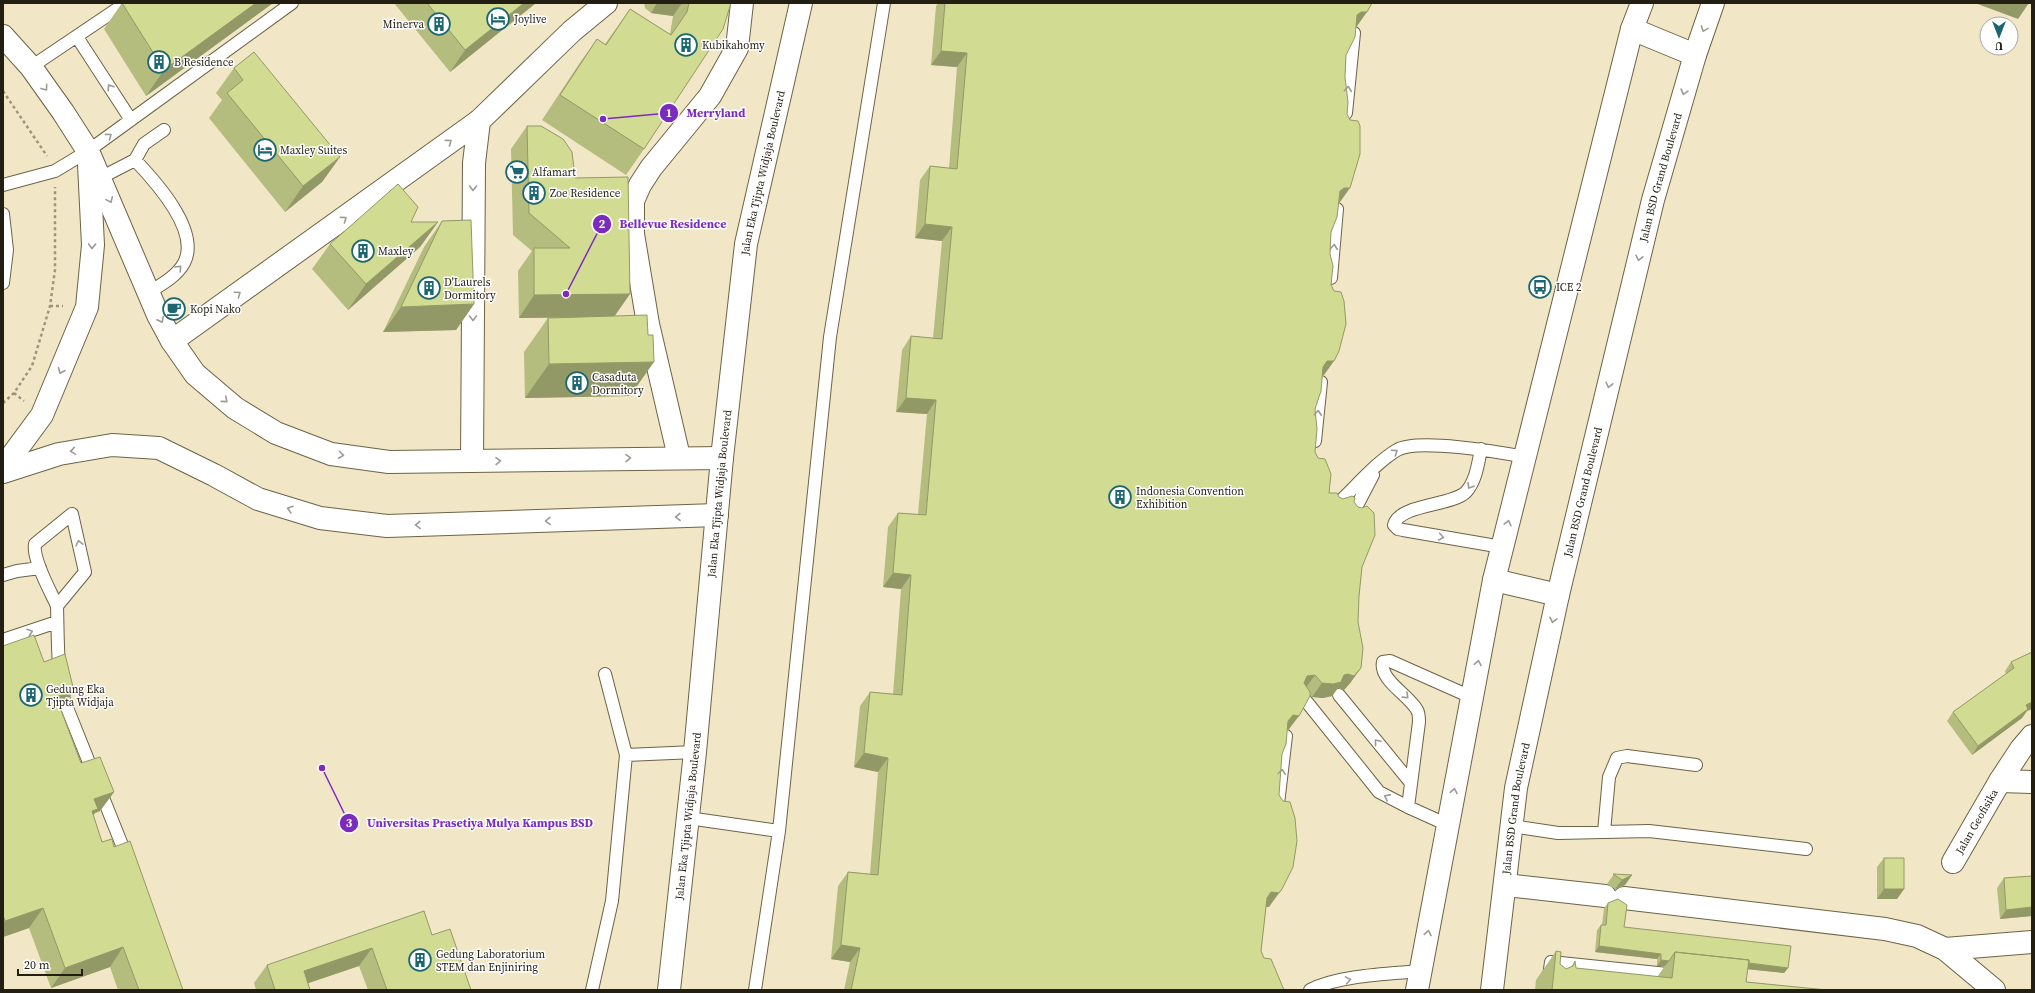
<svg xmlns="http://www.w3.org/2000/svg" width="2035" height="993" viewBox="0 0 2035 993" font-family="'Source Serif 4',serif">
	<rect width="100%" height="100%" fill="#f1e7c7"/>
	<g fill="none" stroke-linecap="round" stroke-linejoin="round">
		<g stroke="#6c6346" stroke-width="14">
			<path id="service" d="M77,37l54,83
				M31,67l95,-64
				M1346,113l8,-80
				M135,160l9,-16 20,-14
				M100,178l35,-18c20,21 66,71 49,103 -7,13 -23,22 -35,29
				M3,185l52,-14 33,-20 204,-148
				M3,214l4,36 -4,33
				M1331,278l6,-69
				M1315,441l6,-59
				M1481,449c-3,15 -5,32 -15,43 -14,14 -67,12 -72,33l4,4 5,1 99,17
				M1335,506c19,-17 40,-43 62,-56 20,-12 102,2 128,7
				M1352,515l21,-40
				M3,575l14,-4 23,-3
				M57,606c-6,-14 -25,-47 -22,-62l37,-30 13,58 -28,34c1,32 0,63 7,94l64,160
				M3,640l54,-18
				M605,674l21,81
				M1339,695l72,88
				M1302,696l77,96 29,15 40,18
				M1278,804l8,-68
				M1408,807l11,-85c0,-4 0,-9 -2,-12 -8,-15 -38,-30 -34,-48l7,-1 81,36
				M688,818l91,13
				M1512,826l46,7 91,-2 157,18
				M1604,832l5,-55 8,-19 10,-2 69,9
				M592,990l20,-89 14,-146 69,-3
				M755,990l24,-159 51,-494 54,-334
				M1310,990c29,-15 79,-16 111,-19
				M1547,990l4,-28 126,13"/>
		</g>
		<g stroke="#6c6346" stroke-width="24">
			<g id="minor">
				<path d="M3,36l28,31 32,45 25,39 70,164 14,26 23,33 40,34 41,25 55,21 58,8 333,-4"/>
				<path d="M172,341l307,-220 93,-90 34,-28"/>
				<path d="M679,457l-31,-133 -15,-90v-33l7,-16 11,-17 59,-72 27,-48 5,-45"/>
				<path d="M472,461l2,-298 5,-42"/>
				<path d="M3,468l39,-53 45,-108 6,-62 -4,-80"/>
				<path d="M3,472l56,-18 53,-9 47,3 55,27 44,24 62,19 67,8 330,-11"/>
				<path d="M2032,736l-11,13 -21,32 32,1"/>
				<path id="s1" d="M1953,862l47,-81"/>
				<path d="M1506,885l99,11"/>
				<path d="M1624,898l261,31 32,7 28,13 49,41"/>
				<path d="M1945,949l87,-7"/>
			</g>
		</g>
		<g stroke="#6c6346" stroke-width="24">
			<g id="tertiary">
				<path id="s2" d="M669,990l26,-238 27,-294 24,-214 55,-241"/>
			</g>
		</g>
		<g stroke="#6c6346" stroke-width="24">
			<g id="secondary">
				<path d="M1632,29l63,26"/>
				<path d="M1494,580l64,15"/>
				<path d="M1417,990l77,-410 138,-551 10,-26"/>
				<path id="s3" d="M1492,990l24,-202 42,-193 95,-395 42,-145 18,-52"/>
			</g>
		</g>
		<path stroke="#9c947d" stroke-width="2.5" stroke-dasharray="3 3" stroke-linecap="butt" d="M3,91l44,65
			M50,306h13
			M14,393l10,8
			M3,403l11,-10 18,-27 18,-60 5,-36v-83"/>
		<use href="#service" stroke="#fff" stroke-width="12"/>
		<use href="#minor" stroke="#fff" stroke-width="22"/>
		<use href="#tertiary" stroke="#fff" stroke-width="22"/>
		<use href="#secondary" stroke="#fff" stroke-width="22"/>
	</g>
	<path fill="#b4bc7e" d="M122,3h151l-127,93 -42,-67z
		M394,3h142l-86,69z
		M644,3h87l-87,146 -18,26 -84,-55 37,-56 18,-25 8,5 25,-35 40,25 3,-18 -22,-3 -6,-5z
		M938,3h434l-15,23h-1l-10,29 -1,22 -5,125h-1l-8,30 -7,143h-1l-8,34v43l14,41 10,4 4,2 11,3 8,65 -3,29 -8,86 -7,8 -6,-2 -6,8 -9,2 -11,-1 -2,-3 -21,35h-2l-5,25 -13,153h-3l-5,44 3,7 20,32h-440l6,-28 -19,-3 7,-73 10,-14 22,2 8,-102 -24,-5 6,-61 10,-14 23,2 8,-105 -18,-2 5,-60 10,-14 20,1 9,-100 -31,-2 6,-62 9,-14 22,2 9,-97 -27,-3 5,-58 10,-14 19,2 8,-101 -26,-2 5,-59z
		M234,68l106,89 -18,25 -37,30 -76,-94 13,-18 -6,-7z
		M527,126l48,52 39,138 16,80 -105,2 -1,-46 24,-34 20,-1 -49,1 -1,-47 14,-20 -19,-16 -2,-86z
		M442,221l32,83 -18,26 -73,2 41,-85z
		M411,222h27l-18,25 -72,63 -36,-41 18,-25z
		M3,646l58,63 20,54 33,29 -14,19 -5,2 -2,3 9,26 12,5 69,143h-65l-8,-23 -59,21 -22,-60 -26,9z
		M2032,652v57l-5,2 -5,7 -50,37 -25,-34 6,-9 53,-38 -1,-3 6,-9z
		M1884,858l20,31 -7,10h-20v-32z
		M1614,874l18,1 -7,10 -10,4 -8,-5z
		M2032,876v40l-32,3 -3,-31 7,-10z
		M1608,903l16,24 164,41 -4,5 -36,-4 -2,13 81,8h-292l1,-10 20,-29 4,13 6,5 5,-2 4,-6 1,7 81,9 8,-11h-8v-7l-62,-7 2,-22 4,-5h1l2,-17z
		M432,935l39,55h-103l-9,-24 -51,17 2,7h-54l-2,-7 13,-18z"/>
	<path fill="#929966" d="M256,3h17l-127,93 18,-26z
		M524,3h12l-86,69 15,-22z
		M657,3h25l-9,13 -22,-3z
		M1975,3h54l-11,16z
		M1361,12h6l-10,14h-6l6,-11z
		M941,51l26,2 -10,14 -26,-2z
		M340,157l-18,25 -37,30 18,-26z
		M1344,188h6l-10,14h-6l6,-11z
		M438,222l-18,25 -72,63 18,-26z
		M925,224l27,3 -10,14 -27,-3z
		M630,294l-16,23 -95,1 15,-23z
		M474,304l-18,26 -73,2 18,-25z
		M1327,361h7l-10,14h-6z
		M654,362l-24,34 -105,2 24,-34z
		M906,398l30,2 -9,14 -31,-2z
		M893,573l18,2 -10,14 -18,-2z
		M1361,668l-10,14 -7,8 -6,-2 -6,8 -9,2 -11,-1 10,-14 22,-8z
		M1315,675l-10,14 -8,1 10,-14z
		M74,691l-14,19 -4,-13z
		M2032,702v7l-5,2 -5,7 -50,37 6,-9 48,-41z
		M1293,715l6,1 -10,13h-6z
		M864,753l24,5 -10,14 -24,-5z
		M114,792l-14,19 -5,2 -11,16 10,-30z
		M1632,875l-7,10 -10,4 7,-9z
		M1282,889l-13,18 -7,-1 9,-14z
		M1884,889h20l-7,10h-20z
		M2032,907v9l-32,3 6,-9z
		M43,908l-14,20 -26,9v-13l2,-3z
		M841,945l19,3 -10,14 -19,-3z
		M1599,946l62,8 -4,5 -62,-7z
		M123,947l-13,20 -59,21 14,-20z
		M372,948l-13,18 -68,23 13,-18z
		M1661,960l8,1 -4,5h-8z
		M1735,962l53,6 -4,5 -49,-5z"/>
	<path fill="#d1db92" stroke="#929966" d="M122,3h134l-92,67z
		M427,3h97l-59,47z
		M689,3h42l-8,26 -79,120 -84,-54 37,-56 9,6 24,-36 41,26 16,-23z
		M945,3h427l-5,9h-6l-4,3 -2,22 -9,18 -1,22 3,25 -1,12 3,6 8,1 2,5v28l-10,34h-6l-4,3 -3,26 -6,15 -1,22 3,12 -2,19 3,6 7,1 3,9 2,23 -7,27 -5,10h-7l-4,6 -2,24 -6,18 2,20 -2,23 3,6 7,1 6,15 -2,19h8l2,4 4,2 9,-3 3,2 -1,4 4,5 4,1 5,-2 7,7 1,22 -13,32 -3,29 -1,26 5,26 -2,20 -7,8 -6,-2 -4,1 -3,7 -8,2 -11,-1 -7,-8 -8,1 -3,7 6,9v4l-11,20 -6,-1 -5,6 -2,23 -4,10 -3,41 4,6 7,1 5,16 2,23 -4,26 -11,22 -3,4 -8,-1 -4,6 -6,53 3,7 7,1 13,31h-433l9,-42 -19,-3 7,-73 30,3 10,-117 -24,-5 6,-61 32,3 9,-120 -18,-2 5,-60 28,2 10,-115 -30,-2 5,-62 31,3 10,-112 -27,-3 5,-58 27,3 10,-116 -26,-2z
		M254,52l86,105 -37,29 -76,-93 16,-13 -9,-12z
		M527,126h14l22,13 9,13 3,26 53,-1 2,117 -96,1v-47h36l-41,-35z
		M398,184l20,23 -7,15h27l-72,62 -36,-40z
		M471,220l3,84 -73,3 41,-86z
		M647,315l1,20h5l1,27 -105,2 -1,-46z
		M34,635l10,27 21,-8 9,37 -18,6 25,66 19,-6 14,35 -20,7 4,10 -6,2 10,31 10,-3 2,8 16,-6 53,149h-44l-16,-43 -58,21 -22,-60 -38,13 -2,-6v-269z
		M2032,652v50l-6,3 2,4 -50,37 -25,-34 61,-44 -3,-6z
		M1884,858h20v31h-20z
		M1613,874h1l18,1 -10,5z
		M2032,876v31l-26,3 -2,-32z
		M1618,899l9,6 -3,22 167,19 -3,22 -39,-5v-3l-74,-8 -6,9 -8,-1v-6l-62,-8 2,-21h5l2,-22z
		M424,911l8,24 18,-6 21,61h-84l-15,-42 -68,23 6,19h-35l-8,-25z
		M1556,951l5,1 -1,12 6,5 7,-3 2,-5 1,7 96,10 3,-26 74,8 -3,22 81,8h-275z"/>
	<defs><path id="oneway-chevron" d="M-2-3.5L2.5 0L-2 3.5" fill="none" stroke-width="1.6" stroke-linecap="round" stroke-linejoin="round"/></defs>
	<g stroke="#9c9a94">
		<use href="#oneway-chevron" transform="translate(1704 29) rotate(110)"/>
		<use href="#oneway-chevron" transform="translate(110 87) rotate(-123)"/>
		<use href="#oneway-chevron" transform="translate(45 88) rotate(54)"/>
		<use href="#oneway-chevron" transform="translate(1348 89) rotate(-85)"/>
		<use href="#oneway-chevron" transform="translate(1684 92) rotate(106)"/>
		<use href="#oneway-chevron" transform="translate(109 136) rotate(-36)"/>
		<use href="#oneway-chevron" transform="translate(449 142) rotate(-36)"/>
		<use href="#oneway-chevron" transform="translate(473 188) rotate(90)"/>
		<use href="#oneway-chevron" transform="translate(110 200) rotate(66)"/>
		<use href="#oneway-chevron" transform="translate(344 219) rotate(-36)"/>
		<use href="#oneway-chevron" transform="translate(92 246) rotate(92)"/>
		<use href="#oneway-chevron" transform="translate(1334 247) rotate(-85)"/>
		<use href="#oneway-chevron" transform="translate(1639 258) rotate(103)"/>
		<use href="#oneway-chevron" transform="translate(179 268) rotate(-47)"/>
		<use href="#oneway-chevron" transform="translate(238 294) rotate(-35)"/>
		<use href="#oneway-chevron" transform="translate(473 318) rotate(90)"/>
		<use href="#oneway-chevron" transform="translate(161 320) rotate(63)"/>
		<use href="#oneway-chevron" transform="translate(61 371) rotate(113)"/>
		<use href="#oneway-chevron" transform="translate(1609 385) rotate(103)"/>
		<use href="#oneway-chevron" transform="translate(225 400) rotate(41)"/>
		<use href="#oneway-chevron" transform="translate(1318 413) rotate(-85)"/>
		<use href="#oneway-chevron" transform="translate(73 451) rotate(171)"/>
		<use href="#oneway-chevron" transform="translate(1395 452) rotate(-34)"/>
		<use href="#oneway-chevron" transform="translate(341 455) rotate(8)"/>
		<use href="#oneway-chevron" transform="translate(628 458) rotate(-1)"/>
		<use href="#oneway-chevron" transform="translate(498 461) rotate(-1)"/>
		<use href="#oneway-chevron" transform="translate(1470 486) rotate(122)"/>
		<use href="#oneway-chevron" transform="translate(290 509) rotate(-163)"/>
		<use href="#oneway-chevron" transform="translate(678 517) rotate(178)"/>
		<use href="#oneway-chevron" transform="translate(548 521) rotate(178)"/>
		<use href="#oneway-chevron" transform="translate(1508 523) rotate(-76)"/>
		<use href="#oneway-chevron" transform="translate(418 525) rotate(178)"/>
		<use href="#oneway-chevron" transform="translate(1441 537) rotate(10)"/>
		<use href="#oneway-chevron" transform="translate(79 543) rotate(-103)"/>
		<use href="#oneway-chevron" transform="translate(1553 620) rotate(102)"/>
		<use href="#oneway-chevron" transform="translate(30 632) rotate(-19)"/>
		<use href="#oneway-chevron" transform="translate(1478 663) rotate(-79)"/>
		<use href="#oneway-chevron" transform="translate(1406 696) rotate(44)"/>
		<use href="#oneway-chevron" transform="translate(1377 742) rotate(-130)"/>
		<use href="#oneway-chevron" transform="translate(1282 772) rotate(-83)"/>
		<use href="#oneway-chevron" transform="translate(1454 791) rotate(-80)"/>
		<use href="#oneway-chevron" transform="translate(1387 797) rotate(-152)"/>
		<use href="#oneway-chevron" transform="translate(1428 933) rotate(-80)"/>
		<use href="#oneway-chevron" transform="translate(1348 980) rotate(-10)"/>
	</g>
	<defs>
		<g id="hotel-ring" transform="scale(1.15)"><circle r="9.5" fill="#fff" stroke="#1b6670" stroke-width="1.5"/><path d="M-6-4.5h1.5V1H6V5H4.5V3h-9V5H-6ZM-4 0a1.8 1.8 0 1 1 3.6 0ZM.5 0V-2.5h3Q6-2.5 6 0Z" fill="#1b6670"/></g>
		<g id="building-ring" transform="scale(1.15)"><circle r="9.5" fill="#fff" stroke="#1b6670" stroke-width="1.5"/><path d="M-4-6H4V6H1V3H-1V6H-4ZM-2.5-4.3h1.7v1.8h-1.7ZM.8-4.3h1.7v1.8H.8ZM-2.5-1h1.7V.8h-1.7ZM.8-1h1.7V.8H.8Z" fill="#1b6670"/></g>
		<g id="supermarket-ring" transform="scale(1.15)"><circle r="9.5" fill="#fff" stroke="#1b6670" stroke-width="1.5"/><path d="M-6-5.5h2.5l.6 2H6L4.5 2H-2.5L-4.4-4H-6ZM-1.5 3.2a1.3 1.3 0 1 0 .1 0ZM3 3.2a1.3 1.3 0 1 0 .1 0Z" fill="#1b6670"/></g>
		<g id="bus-ring" transform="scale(1.15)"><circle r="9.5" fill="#fff" stroke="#1b6670" stroke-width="1.5"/><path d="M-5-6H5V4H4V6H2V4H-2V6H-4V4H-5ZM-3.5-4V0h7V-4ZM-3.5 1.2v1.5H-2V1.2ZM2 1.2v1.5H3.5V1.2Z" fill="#1b6670"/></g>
		<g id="cafe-ring" transform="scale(1.15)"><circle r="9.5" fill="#fff" stroke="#1b6670" stroke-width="1.5"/><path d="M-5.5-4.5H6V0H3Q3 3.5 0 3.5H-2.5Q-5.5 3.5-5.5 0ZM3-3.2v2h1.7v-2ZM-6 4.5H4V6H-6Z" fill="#1b6670"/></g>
	</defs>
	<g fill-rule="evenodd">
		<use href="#hotel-ring" x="498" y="19"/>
		<use href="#building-ring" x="439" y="24"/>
		<use href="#building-ring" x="686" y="45"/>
		<use href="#building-ring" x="159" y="62"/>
		<use href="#hotel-ring" x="265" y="150"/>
		<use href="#supermarket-ring" x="517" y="172"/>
		<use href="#building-ring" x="534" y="193"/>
		<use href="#building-ring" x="363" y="251"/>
		<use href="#bus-ring" x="1540" y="287"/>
		<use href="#building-ring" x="429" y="288"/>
		<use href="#cafe-ring" x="174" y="309"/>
		<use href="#building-ring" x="577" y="383"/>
		<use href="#building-ring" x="1120" y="497"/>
		<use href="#building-ring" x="31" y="695"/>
		<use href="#building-ring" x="420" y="960"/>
	</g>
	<g text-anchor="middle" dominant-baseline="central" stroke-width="3" stroke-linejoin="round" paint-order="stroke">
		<g font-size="11" fill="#221e12" stroke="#fff" text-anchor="start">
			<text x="514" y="19">Joylive</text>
			<text x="424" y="24" text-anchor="end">Minerva</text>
			<text x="702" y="45">Kubikahomy</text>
			<text x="174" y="62">B Residence</text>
			<text x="280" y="150">Maxley Suites</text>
			<text x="532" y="172">Alfamart</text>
			<text x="550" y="193">Zoe Residence</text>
			<text x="378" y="251">Maxley</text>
			<text x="444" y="282">D'Laurels<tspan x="444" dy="13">Dormitory</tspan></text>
			<text x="1556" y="287">ICE 2</text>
			<text x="190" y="309">Kopi Nako</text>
			<text x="592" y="377">Casaduta<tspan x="592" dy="13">Dormitory</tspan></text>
			<text x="1136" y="491">Indonesia Convention<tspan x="1136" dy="13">Exhibition</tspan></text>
			<text x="46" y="689">Gedung Eka<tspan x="46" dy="13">Tjipta Widjaja</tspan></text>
			<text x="436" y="954">Gedung Laboratorium<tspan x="436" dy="13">STEM dan Enjiniring</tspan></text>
		</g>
		<g font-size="11" fill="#221e12" stroke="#fff">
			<text stroke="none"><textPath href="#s2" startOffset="823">Jalan Eka Tjipta Widjaja Boulevard</textPath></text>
			<text stroke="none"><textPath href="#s3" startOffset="831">Jalan BSD Grand Boulevard</textPath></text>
			<text stroke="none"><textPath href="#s3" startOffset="507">Jalan BSD Grand Boulevard</textPath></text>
			<text stroke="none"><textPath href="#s2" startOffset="499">Jalan Eka Tjipta Widjaja Boulevard</textPath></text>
			<text stroke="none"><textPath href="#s3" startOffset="183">Jalan BSD Grand Boulevard</textPath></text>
			<text stroke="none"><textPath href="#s2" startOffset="175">Jalan Eka Tjipta Widjaja Boulevard</textPath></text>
			<text stroke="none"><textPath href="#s1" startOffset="47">Jalan Geofisika</textPath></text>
		</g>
	</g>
	<path fill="none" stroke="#7b2cbf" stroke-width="1.5" d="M603 119L669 113M566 294L602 224M322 768L349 823"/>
	<g fill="#7b2cbf" stroke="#fff" stroke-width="1.5">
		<circle cx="603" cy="119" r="4"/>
		<circle cx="566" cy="294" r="4"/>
		<circle cx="322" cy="768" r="4"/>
		<circle cx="669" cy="113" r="10"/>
		<circle cx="602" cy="224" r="10"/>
		<circle cx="349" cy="823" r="10"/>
	</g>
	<g font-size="12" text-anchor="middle" font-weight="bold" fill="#fff">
		<text x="669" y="117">1</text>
		<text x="602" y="228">2</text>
		<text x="349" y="827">3</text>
	</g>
	<g font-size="12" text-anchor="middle" font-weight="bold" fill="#7b2cbf" stroke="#fff" stroke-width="3" stroke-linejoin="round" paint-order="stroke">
		<text x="716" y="117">Merryland</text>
		<text x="673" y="228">Bellevue Residence</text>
		<text x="480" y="827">Universitas Prasetiya Mulya Kampus BSD</text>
	</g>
	<rect width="2035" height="993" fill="none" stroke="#221e12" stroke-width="8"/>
	<g transform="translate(1999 36) rotate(180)"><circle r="19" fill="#ffffff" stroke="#a7a5a0"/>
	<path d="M0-3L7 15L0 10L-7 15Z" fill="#1b6670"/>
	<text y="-6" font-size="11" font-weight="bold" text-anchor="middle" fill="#221e12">U</text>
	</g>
	<path d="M18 969v6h64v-6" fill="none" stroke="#221e12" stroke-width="2"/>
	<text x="24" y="969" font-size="12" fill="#221e12" stroke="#ffffff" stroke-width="3" paint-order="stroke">20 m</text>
</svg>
